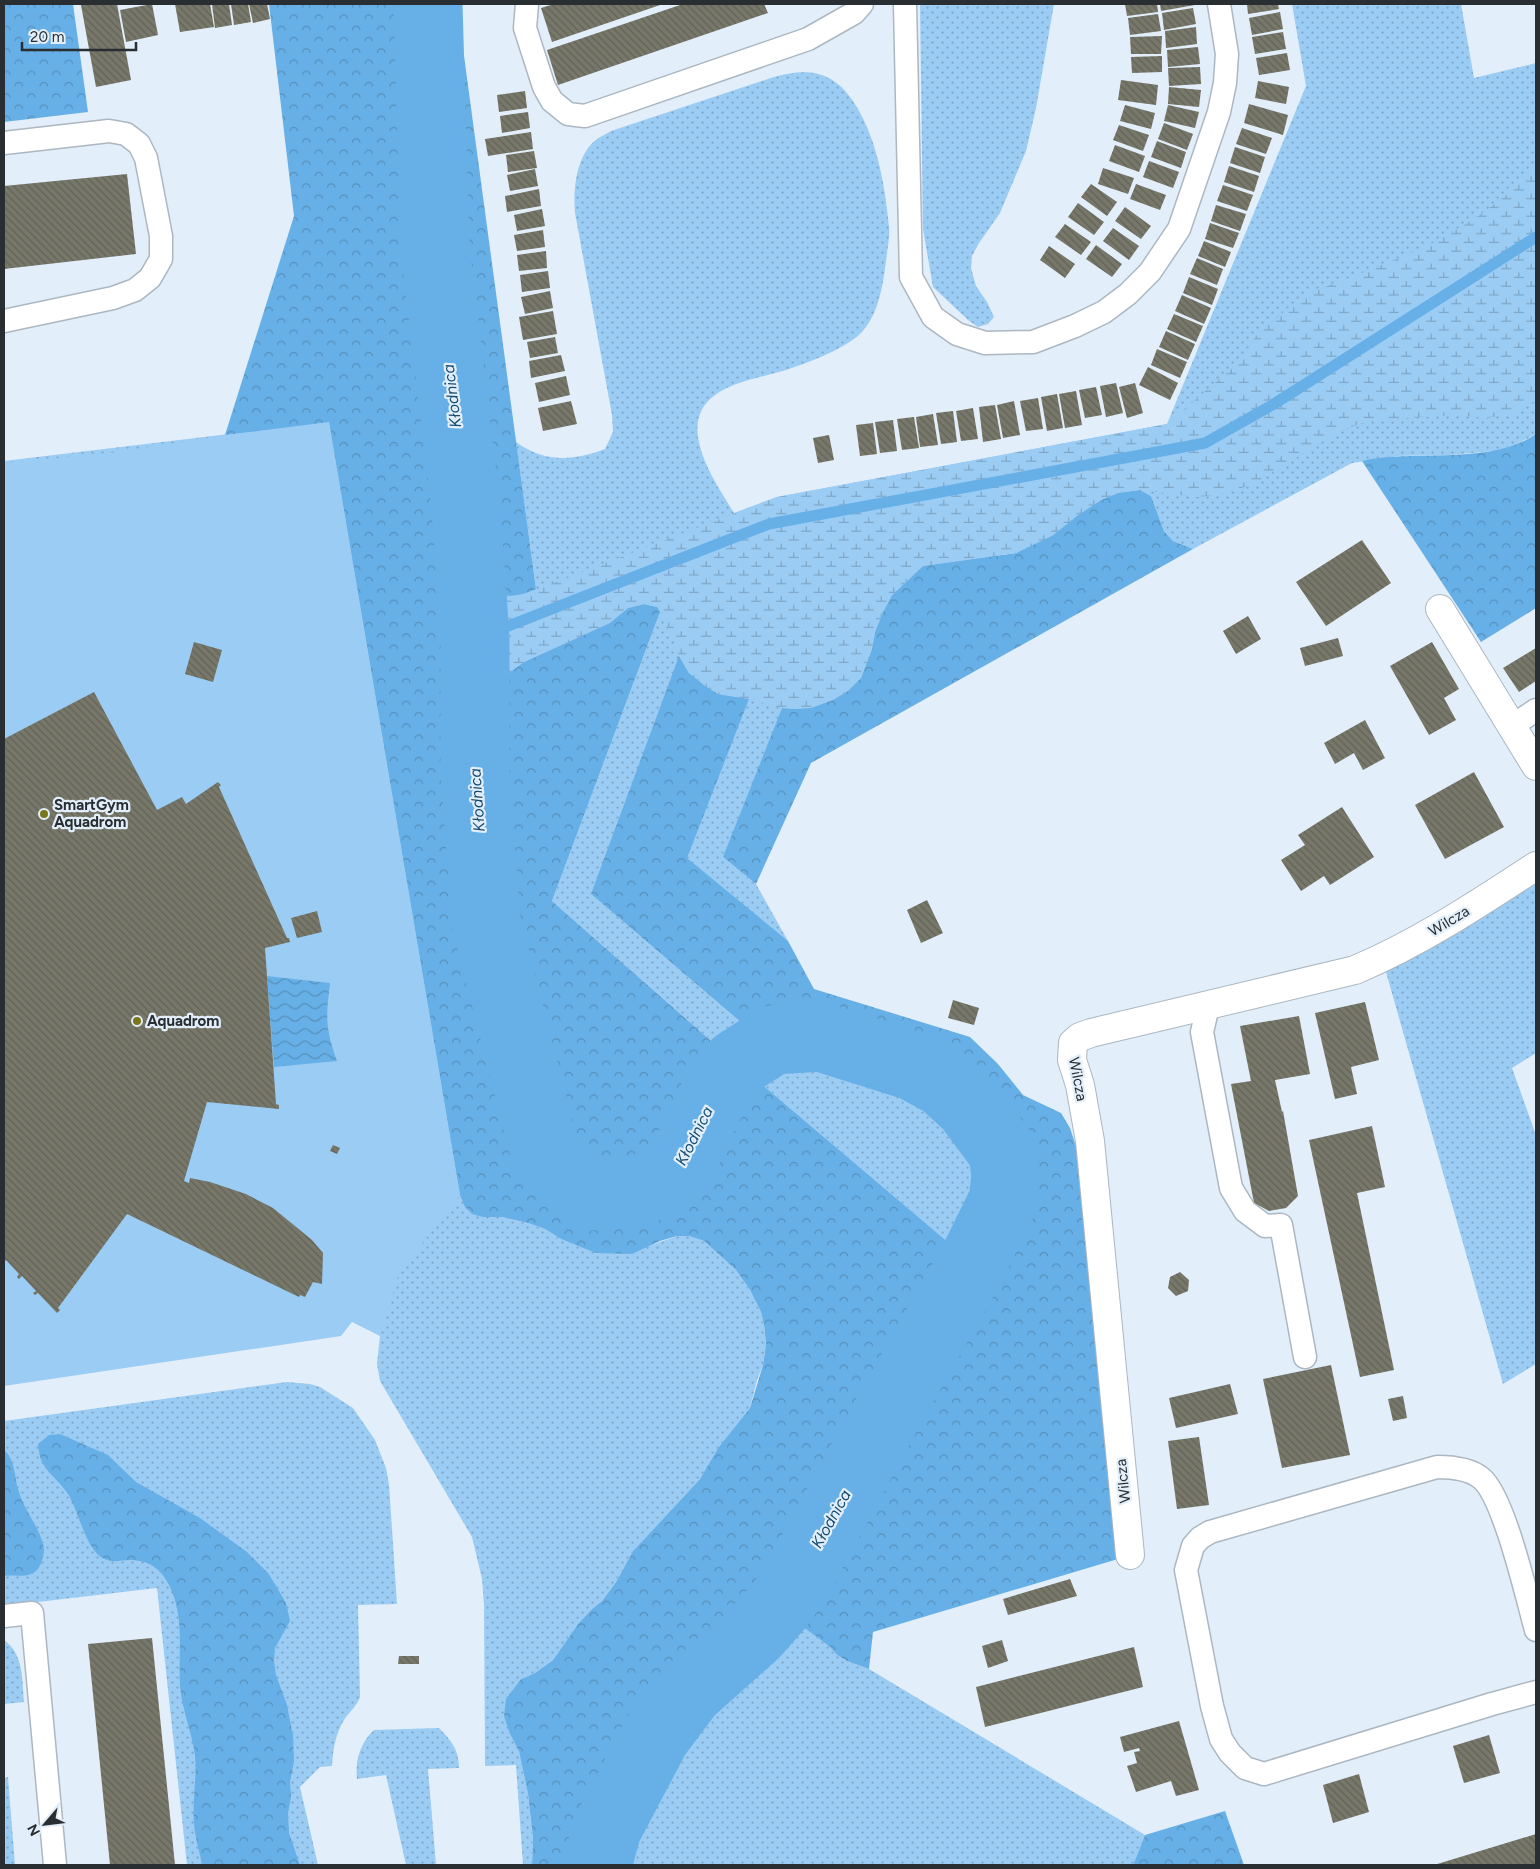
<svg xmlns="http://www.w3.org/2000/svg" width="1540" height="1869" viewBox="0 0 1540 1869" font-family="Figtree,sans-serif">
	<defs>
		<pattern id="grass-dots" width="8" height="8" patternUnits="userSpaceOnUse" patternTransform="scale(1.25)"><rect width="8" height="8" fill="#9bccf4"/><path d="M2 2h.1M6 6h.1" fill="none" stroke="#7ea6c6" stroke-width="1.8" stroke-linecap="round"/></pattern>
		<pattern id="forest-crowns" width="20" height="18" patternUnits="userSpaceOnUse" patternTransform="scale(1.25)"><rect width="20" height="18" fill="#67b0e7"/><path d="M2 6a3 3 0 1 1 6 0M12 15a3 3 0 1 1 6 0" fill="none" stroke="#5590bc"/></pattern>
		<pattern id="wetland-marsh" width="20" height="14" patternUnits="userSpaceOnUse" patternTransform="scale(1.25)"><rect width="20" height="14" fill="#9bccf4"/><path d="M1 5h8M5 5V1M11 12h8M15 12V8" fill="none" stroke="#7ea6c6"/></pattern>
		<pattern id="water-waves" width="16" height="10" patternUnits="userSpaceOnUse" patternTransform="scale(1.25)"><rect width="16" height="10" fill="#67b0e7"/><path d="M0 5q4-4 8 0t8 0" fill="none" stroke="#5590bc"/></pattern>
		<pattern id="building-back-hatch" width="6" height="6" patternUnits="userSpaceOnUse" patternTransform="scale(1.25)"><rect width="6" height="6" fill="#77776a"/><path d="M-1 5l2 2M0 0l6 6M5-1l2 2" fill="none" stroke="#626258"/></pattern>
	</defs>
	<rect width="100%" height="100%" fill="#e2eef9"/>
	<path fill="url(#grass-dots)" d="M920,4h134l-18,104 -10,43 -26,62 -21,30 -7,13 -1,12 5,18 11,16 7,15 -6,7 -10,3 -10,-7 -35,-33 -10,-58z
		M1292,4h169l13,74 62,-15v371l-30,16 -57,5 -52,1 -45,7 -159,86 -20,-8 -9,-10 -13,-35 -11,-6 -147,68 -270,299 33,27 32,57 -103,-78 -94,31 173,148 -30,19 -182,-160 108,-289 -90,29 -92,63v-69l-3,-47 61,1 -20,-147c29,21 57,19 89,7l8,-17 -1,-17 -37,-202c-2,-24 1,-58 22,-74 4,-3 10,-5 14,-8l163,-54c33,-9 58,-7 79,24 24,36 32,84 36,126 1,8 -1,18 -2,26 -4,32 -8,73 -39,90 -18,11 -38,19 -59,26 -26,9 -67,12 -85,37 -21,32 14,80 30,107l43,-16 390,-73 139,-338z
		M329,422l154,795h19l26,6 17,6 16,10 17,6 68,2 31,-11h12l15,5 32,29 14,20 11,22 3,13 2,19 -3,21 -6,15 -7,28 -20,26 -30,45 -67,72 -17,31 -14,19 -10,8 -14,15 -25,36 -18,13 -14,6 -11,55 9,16 9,44 5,44 -1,27h-9l-7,-100 -31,1 -1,-161 -2,-26 -10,-42 -92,-156 -3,-17 3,-28 -3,-2 -373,-867v-6z
		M1536,880v173l-24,15 24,67v229l-33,20 -117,-412z
		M821,1039l92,29 29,17 24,22 34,45 2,24 -3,24 -31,59 -229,-194 35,-22z
		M287,1382l23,2 10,3 33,21 22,32 11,28 3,17 8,119 -39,1 2,92c-3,9 -11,15 -16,23 -9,15 -11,30 -12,46l-12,1 -20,20 18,78h-131l-30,-277 -153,18v-185z
		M795,1621l35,26 7,8 10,6 22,8 276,166 -12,30h-526l8,-29 50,-93 42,-51 53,-44 23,-15z
		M4,1640c20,14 18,40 20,62l-20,2z
		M439,1728c12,12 20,22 20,40l-31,1 8,96h-30l-20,-90 -29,4c-2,-18 3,-36 17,-49z
		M8,1777l7,88h-11v-87z"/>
	<path fill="url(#forest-crowns)" d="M4,4h69l15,108 -84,10z
		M269,4h155l7,239 32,270 8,126 1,131 10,150 60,233 46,45 48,-2 46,-25 29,-63 28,-43 229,194 -199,346 -86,80 -37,51 -47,86 -10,43h-57l1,-27 -5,-44 -9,-43 -9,-17 -6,-18 2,-17 15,-20 14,-6 18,-13 25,-36 14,-15 10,-8 14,-19 17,-31 67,-72 19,-32 31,-39 13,-43 3,-21 -2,-19 -3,-13 -11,-22 -14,-20 -32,-29 -15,-5h-12l-17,5 -28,13 -36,-1 -35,-14 -16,-10 -17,-6 -26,-6h-19l-11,-3 -7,-7 -5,-12 -131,-772 -104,12 69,-219z
		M432,4h25l79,585c-24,11 -37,7 -61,-1l-6,-75 -30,-270z
		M1536,434v174l-55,34 -119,-181c53,-12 129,5 174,-27z
		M1140,490l11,6 13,35 9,10 20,8 -382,214 -55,121 -33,-27 59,-149 15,1 64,-31 11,-29 3,-17 8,-20 9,-17 31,-29 93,-13 85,-53 17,-7z
		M644,604l13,3 3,5 -108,289 182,160 -30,43 -28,65 -41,21 -45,3 -43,-42 -58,-231 -10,-150 -1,-66 14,-11 14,-18 18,-13 85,-39 19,-15z
		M679,656l10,17 29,21 31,5 -62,159 101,83 26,48 156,48 28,27 25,31 38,18 9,15 6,18 42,413 -245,73 -4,37 -22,-8 -10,-6 -7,-8 -35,-26 -1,-11 3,-10 179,-333 30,-65 3,-26 -3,-26 -37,-49 -25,-21 -31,-17 -92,-28 -49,3 -8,4 -173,-148z
		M60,1434l48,21 28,27 64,36 47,34 21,21 7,11 11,19 4,18 -15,27 -1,13 2,14 11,30 6,31 1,25 -4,21 1,15 -3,16 1,20 11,32h-98c-2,-13 -7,-27 -8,-41 -2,-22 3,-45 1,-68 -3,-24 -13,-46 -15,-70 -2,-34 5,-70 -11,-101 -8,-16 -20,-25 -39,-25 -10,0 -19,4 -29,-3 -16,-11 -22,-45 -33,-63 -14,-21 -28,-22 -30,-50l11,-9z
		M4,1450c12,10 10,28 15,42 5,18 23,39 25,57 0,5 -2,14 -5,18 -7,13 -24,7 -35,9z
		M1225,1811l19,54h-111l12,-30z"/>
	<path fill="url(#wetland-marsh)" d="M1536,166v234l-23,14 -27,4 -28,-3 -87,5 -28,10 -20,11 -71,44 -35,10 -20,2 -57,-7 -22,3 -17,7 -24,16 -25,20 -36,17 -93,13 -31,29 -9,17 -8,20 -3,17 -11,29 -13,13 -15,9 -22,8 -14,1 -15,-1 -33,-9 -31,-5 -13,-8 -16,-13 -10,-17 -14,-39 -8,-10 -13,-3 -16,4 -18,15 -86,39 -18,13 -14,18 -14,11v-69l-3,-47 31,9 17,-2 254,-98 390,-73 70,-60 19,-28 47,-41 64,-24 58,-24 24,-13 28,-17 31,-23z"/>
	<path fill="#9bccf4" d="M329,422l131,773 -61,78 -19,63 -28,-14 -11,14 -337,50v-923l106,-10 115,-18z"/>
	<path fill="url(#water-waves)" d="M267,976l63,7c-4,34 -5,45 7,78l-63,6z"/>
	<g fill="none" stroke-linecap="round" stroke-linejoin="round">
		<path stroke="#67b0e7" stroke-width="11" d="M475,639l294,-115 436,-81 69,-39 262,-167"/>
		<path stroke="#67b0e7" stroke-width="69" d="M428,4l7,244 31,260 9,131v132l11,150 59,232 43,43 48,-3 43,-23 29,-64 28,-42 37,-24 48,-3 92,29 31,17 24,22 35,47 3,24 -3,25 -32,65 -84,148 -93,171 -16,22 -24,27 -65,58 -33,44 -49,93 -10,36"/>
	</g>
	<path fill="url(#building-back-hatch)" d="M89,4h28l14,76 -35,7 -15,-82z
		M152,4l6,31 -32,7 -6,-32z
		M175,4h35l4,23 -34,5z
		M212,4h17l3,21 -17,3z
		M231,4h17l3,18 -17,3z
		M249,4h18l3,15 -17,4z
		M554,4h109l-111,38 -11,-34z
		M683,4h81l4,9 -210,72 -11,-35z
		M1125,4h32l1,8 -31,4z
		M1160,4h35v1l-34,6z
		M1247,4h31l1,5 -31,5z
		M1193,8l3,16 -32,6 -2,-17z
		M1280,12l3,17 -31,6 -3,-17z
		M1158,14l3,17 -31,4 -2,-17z
		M1196,27l1,17 -31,4 -1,-17z
		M1283,32l3,17 -31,5 -3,-17z
		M1162,36l-1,18h-30l-1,-17z
		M1198,47l2,17 -32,3 -1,-17z
		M1287,53l3,17 -31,5 -3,-17z
		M1162,56v16l-30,1 -1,-16z
		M1200,67l1,17 -32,2 -1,-18z
		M1121,80l37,5 -2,20 -38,-5z
		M1258,81l31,6 -3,17 -31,-6z
		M1169,87l32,3 -2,17 -31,-3z
		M525,91l2,17 -28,4 -2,-17z
		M1249,104l39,11 -5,20 -39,-12z
		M1125,105l30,8 -4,16 -31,-8z
		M1168,105l31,7 -4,16 -31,-7z
		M528,112l2,16 -28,5 -2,-17z
		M1164,123l29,11 -6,16 -29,-11z
		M1119,125l30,10 -6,16 -30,-11z
		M1242,128l30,10 -6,16 -30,-10z
		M531,132l2,17 -45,7 -3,-17z
		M1157,141l29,11 -5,16 -30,-11z
		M1115,145l30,11 -6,16 -30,-11z
		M1235,147l30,10 -5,16 -30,-10z
		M534,151l3,17 -29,4 -2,-17z
		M1149,161l30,11 -6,16 -30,-11z
		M1229,166l30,10 -5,16 -30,-10z
		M1103,168l31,10 -6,16 -30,-10z
		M535,169l3,17 -28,5 -3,-16z
		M127,174l9,80 -132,15v-83z
		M1091,184l26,18 -10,14 -26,-19z
		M1136,184l30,11 -6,15 -30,-11z
		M1223,185l30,10 -6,16 -30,-10z
		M539,189l2,17 -34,6 -2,-16z
		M1078,203l26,19 -10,13 -26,-18z
		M1216,205l30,9 -6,17 -29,-10z
		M1125,207l26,19 -10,13 -26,-18z
		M542,209l3,17 -28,5 -3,-16z
		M1210,223l29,10 -6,15 -28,-9z
		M1065,224l26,18 -10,13 -26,-18z
		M1113,228l26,18 -10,14 -26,-19z
		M543,230l2,17 -28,4 -3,-16z
		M1204,241l27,11 -6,15 -27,-11z
		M1096,245l26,19 -10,13 -26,-18z
		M1049,246l26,18 -10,14 -25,-18z
		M546,251l1,17 -28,3 -2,-16z
		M1197,258l26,11 -6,16 -27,-11z
		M548,271l2,17 -28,4 -2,-17z
		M1189,277l29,12 -6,16 -29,-12z
		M550,291l3,17 -28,6 -4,-17z
		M1182,295l29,13 -7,16 -29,-13z
		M553,311l4,23 -34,6 -4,-23z
		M1174,314l29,12 -7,16 -29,-13z
		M1166,331l29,13 -7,16 -29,-13z
		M555,337l3,16 -28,5 -3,-16z
		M1157,349l30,13 -7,16 -29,-13z
		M561,355l4,16 -34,7 -2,-17z
		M1148,367l30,16 -8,17 -31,-15z
		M566,376l4,19 -31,7 -4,-19z
		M1116,383l7,30 -17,4 -6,-31z
		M1135,383l8,30 -16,5 -8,-31z
		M1096,387l6,28 -17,3 -6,-28z
		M1076,391l6,34 -17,3 -6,-34z
		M1057,394l6,34 -16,3 -6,-34z
		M1038,398l5,31 -17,2 -6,-30z
		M571,401l6,23 -34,7 -5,-23z
		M1014,401l6,34 -17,3 -6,-33z
		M995,405l6,34 -18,3 -4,-35z
		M973,408l5,31 -17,2 -5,-30z
		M953,411l4,31 -16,2 -5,-31z
		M933,414l5,31 -18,2 -4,-30z
		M914,417l5,31 -17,2 -5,-31z
		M893,420l4,31 -17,2 -5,-31z
		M873,423l4,31 -17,2 -4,-31z
		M829,435l5,25 -16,3 -5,-25z
		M1362,540l29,43 -65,43 -30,-44z
		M1248,616l13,23 -25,15 -13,-23z
		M1338,638l5,18 -38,10 -5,-18z
		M194,642l28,8 -9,32 -28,-8z
		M1432,642l27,47 -15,9 12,22 -27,15 -39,-69z
		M1536,648v33l-17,11 -16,-24z
		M94,692l63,118 25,-13 4,7 32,-22 3,3 -2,2 68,151h2l1,4 -25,6 11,156 3,1v4l-72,-7 -23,79 5,2 1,-5 20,4 36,12 27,14 39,32 11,13 -1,31 -9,-2 -8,15 -5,-2 -1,2 -172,-83 -69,94 2,2 -3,3 -19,-20 -3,2 -2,-2 3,-2 -14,-15 -3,3 -2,-2 2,-3 -13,-14 -2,2v-523z
		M1365,720l20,38 -22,12 -9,-17 -19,11 -11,-21z
		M1474,772l30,55 -59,32 -30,-54z
		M1342,807l32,50 -44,28 -6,-9 -23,15 -20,-31 24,-15 -7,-10z
		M927,900l16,33 -22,10 -14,-33z
		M317,911l5,21 -25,6 -6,-20z
		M953,1000l26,8 -5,17 -26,-7z
		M1365,1002l14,58 -28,7 6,27 -22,5 -20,-86z
		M1299,1016l11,58 -35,6 7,32 1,-1 15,85 -12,12 -17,3 -15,-8 -23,-119 20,-3 -11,-55z
		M1372,1126l13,61 -28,6 37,177 -34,7 -51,-237z
		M333,1145l7,3 -3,6 -7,-3z
		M1180,1272l9,8 -1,11 -12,5 -8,-8 2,-11z
		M1331,1365l19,90 -68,13 -19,-89z
		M1230,1384l8,30 -62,14 -7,-30z
		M1403,1396l4,22 -14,3 -5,-22z
		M1199,1437l10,68 -32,4 -9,-68z
		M1070,1579l7,17 -69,19 -5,-16z
		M152,1638l23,227h-65l-22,-221z
		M1002,1640l6,21 -20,7 -6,-22z
		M1134,1647l9,40 -158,40 -9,-40z
		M399,1656h20v8h-21z
		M1179,1721l20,69 -23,6 -5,-15 -35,11 -9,-26 10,-3 -3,-11 6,-1 -1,-3 -15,4 -4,-15z
		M1489,1735l11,38 -36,10 -11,-37z
		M1359,1774l10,38 -36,11 -10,-38z
		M1536,1834v31h-102z"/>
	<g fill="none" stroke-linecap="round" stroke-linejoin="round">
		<g stroke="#acb7c1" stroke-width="25">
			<path id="lane" d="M527,4l-2,24 19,59 8,14 16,13 17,2 223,-77 46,-26 8,-9
				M905,4l6,273 22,40 24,17 28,9 48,-1 42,-16 29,-14 24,-18 22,-22 29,-43 40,-117 6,-29 2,-29 -8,-50
				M4,143l105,-12 17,3 13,10 7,14 15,78v23l-11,19 -15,12 -22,8 -109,23
				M1512,726l24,-16
				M1208,1006l-6,26 29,156 14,23 20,15 16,-1 24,132
				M4,1616l28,-3 23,252
				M1536,1630c-9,-32 -32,-134 -55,-152 -11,-9 -30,-11 -44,-11l-227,65 -10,6 -7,8 -7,24 26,136 9,33 9,14 15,15 19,6 228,-70 44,-12"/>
		</g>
		<g stroke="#acb7c1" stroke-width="30">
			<path id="street" d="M1440,609l96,157
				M1130,1555l-40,-414 -10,-56 -8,-25 1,-17 7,-6 11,-4 264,-63c64,-27 123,-66 181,-104"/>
		</g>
		<use href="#lane" stroke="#fff" stroke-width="22"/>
		<use href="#street" stroke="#fff" stroke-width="28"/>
	</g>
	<g fill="#7a761b" stroke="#e2eef9" stroke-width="2">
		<circle cx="44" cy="814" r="5"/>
		<circle cx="137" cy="1021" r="5"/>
	</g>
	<g text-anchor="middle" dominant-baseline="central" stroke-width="4.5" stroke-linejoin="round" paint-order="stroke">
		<g font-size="15" font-weight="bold" fill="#292e32" stroke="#e2eef9" text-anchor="start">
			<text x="54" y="805">SmartGym<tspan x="54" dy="17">Aquadrom</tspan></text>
			<text x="147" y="1021">Aquadrom</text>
		</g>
		<g font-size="15" fill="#292e32" stroke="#e2eef9">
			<text transform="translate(1449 921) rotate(-31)">Wilcza</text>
			<text transform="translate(1078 1079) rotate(79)">Wilcza</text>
			<text transform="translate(1123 1481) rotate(-96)">Wilcza</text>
		</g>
		<g font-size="16" font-style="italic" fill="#164c71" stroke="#e2eef9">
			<text transform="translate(452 396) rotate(-97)">Kłodnica</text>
			<text transform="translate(477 800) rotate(-94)">Kłodnica</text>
			<text transform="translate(694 1136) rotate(-63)">Kłodnica</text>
			<text transform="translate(831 1519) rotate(-61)">Kłodnica</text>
		</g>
	</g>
	<rect width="1540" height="1869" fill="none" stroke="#292e32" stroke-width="10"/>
	<g transform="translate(45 1824) rotate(242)" stroke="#e2eef9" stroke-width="4" paint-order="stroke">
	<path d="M0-4L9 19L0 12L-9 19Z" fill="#292e32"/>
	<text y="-8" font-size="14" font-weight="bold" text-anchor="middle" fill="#292e32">N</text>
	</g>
	<path d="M22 42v8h114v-8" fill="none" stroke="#292e32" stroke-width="2.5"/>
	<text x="30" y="42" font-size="15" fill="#292e32" stroke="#e2eef9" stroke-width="4" paint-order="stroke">20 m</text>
</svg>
